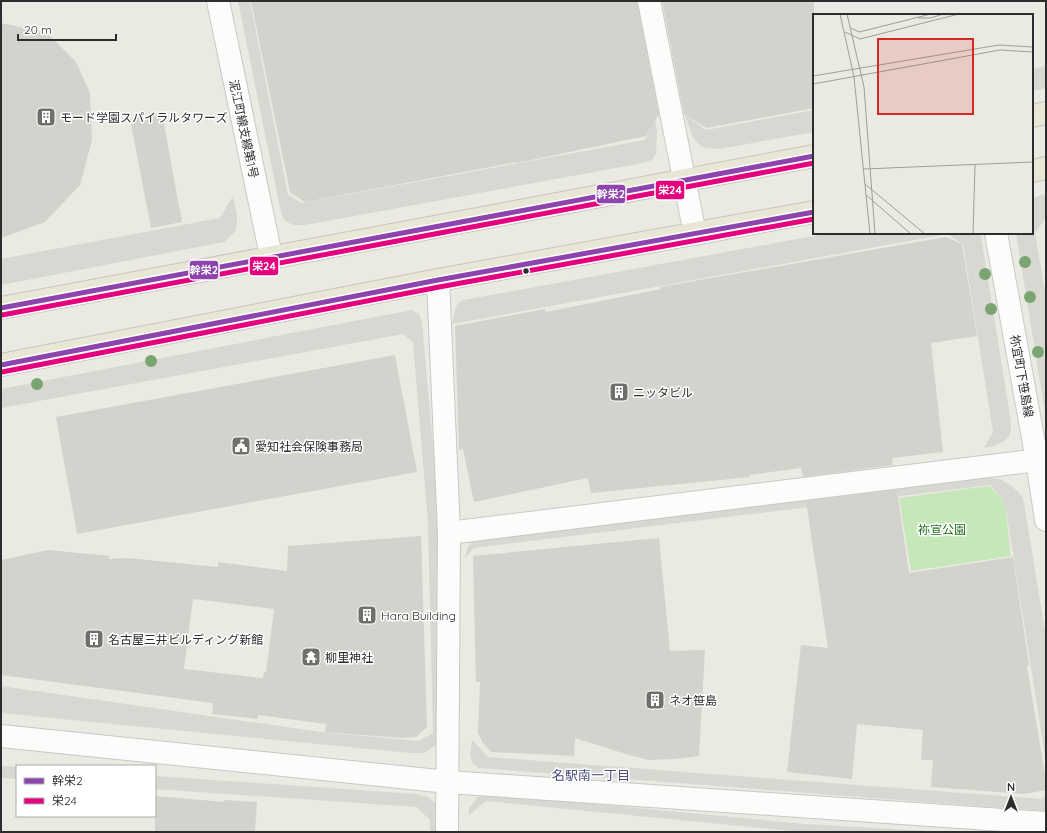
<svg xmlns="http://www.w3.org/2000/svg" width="1047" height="833" viewBox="0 0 1047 833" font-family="Quicksand,'Noto Sans JP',sans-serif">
	<rect width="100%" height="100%" fill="#eae9e2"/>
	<path fill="#c6e7ba" d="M989,486l16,17 6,53 -100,15 -12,-73z"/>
	<path fill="#d8d7d1" d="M238,1h12l38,194 13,8 344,-63 10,-20 2,11 -1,23 -4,6 -9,3 -338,62h-11l-5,-2 -5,-3 -4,-12z
		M1046,66v22l-14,3v-22z
		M814,110v22l-95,17 -14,-1 -7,-4 -5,-7 -8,-22 21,15z
		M1046,194v24l-11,15 11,64v122l-30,-186h16v-35z
		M233,196l4,19v9l-2,7 -11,11 -223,43v-26l219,-41z
		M830,233h150l2,9 28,174 1,12 -1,6 -4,6 -12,6 -10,2 9,-16 -30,-188 -16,-10 -495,90 3,-14 3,-7 6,-3z
		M412,310l7,4 3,8 18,203 -3,219 -8,6 -6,3h-13l-409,-40v-27l320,46 97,9 15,-8 -5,-210 -15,-181 -10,-8 -402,74v-19z
		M986,477l14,2 13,8 9,9 2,7 22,134v125l-41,-259 -15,-18 -516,63 -9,10 3,-11 4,-5 5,-4z
		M472,740l16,17 553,42 5,-4v16l-567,-43 -6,-4 -3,-9z
		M1,766l16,1v12l-16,-1z
		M155,776l261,18 12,3 7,6 2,5 1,24h-8v-12l-13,-13 -262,-18z
		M489,794l316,30 143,8h-145l-317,-31 -17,14v-7l9,-11z"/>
	<path fill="#d3d2cd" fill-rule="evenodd" d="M251,1h386l22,113 -13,22 -129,27v-1l-212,40 -15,-10z
		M662,1h152v107l-108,20 -22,-14z
		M1,23l46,10 29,29 14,31 2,47 -12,45 -35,37 -44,16z
		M162,113l20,109 -31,6 -21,-109z
		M946,237l16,7 15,92 -46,7 12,109 -51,6 1,7 -90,12 -2,-9 -52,7 1,2 -159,16 -3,-15 -114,24 -11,-53 -4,1 -4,-124 90,-17 1,3 115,-23 -1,-2z
		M395,355l22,117 -340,62 -21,-117z
		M897,490l12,83 104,-16 16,108 -2,1 19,115v9l-22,4 -93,-7 2,-27h-12l2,-30 -66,-6 -5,55 -65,-7 14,-127 27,3 -22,-147z
		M421,536l6,191 -11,10 -14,1 -77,-6 1,-8 -68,-9v4l-46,-5 1,-11 -212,-28v-115l47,-10 61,6v3l18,-1 91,9v-5l69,9 1,-25zM193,599l81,10 -8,63h-2l-1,6 -79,-9z
		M659,538l11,113 35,-1 -6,106 -24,3 -27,1 -22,-6 -51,-16 -1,18 -83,-4 -8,-9 -5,-10 2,-51h-4l-3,-126z
		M155,796l69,6v-2l33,2 -2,30h-100z"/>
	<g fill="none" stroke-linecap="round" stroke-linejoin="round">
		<g stroke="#c8c8c7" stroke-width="24">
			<path id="street" d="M218,1l53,255
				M649,1l46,233
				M996,233l41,227 9,60
				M438,280l11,253 -2,299
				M449,533l597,-74
				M1,736l447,46 598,41"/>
		</g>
		<g stroke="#c6c5c3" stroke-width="24">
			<path id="primary" d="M1032,116l14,-3
				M1032,171l14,-3
				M1,308l813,-152
				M1,365l437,-85 376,-68"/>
		</g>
		<use href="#street" stroke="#fcfcfb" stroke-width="22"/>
		<use href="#primary" stroke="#e8e6d4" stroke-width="22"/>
		<g stroke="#fff" stroke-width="8">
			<path id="bus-1" d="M1,308l813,-152
				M1,365l437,-85 376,-68"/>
		</g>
		<g stroke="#fff" stroke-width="8">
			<path id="bus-2" d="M2,315l812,-152
				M2,372l437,-85 375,-68"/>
		</g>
		<use href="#bus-1" stroke="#8e44ad" stroke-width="5"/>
		<use href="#bus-2" stroke="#e5007d" stroke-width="5"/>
	</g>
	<g fill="#7aa573">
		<circle cx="1025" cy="262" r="6"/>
		<circle cx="985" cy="274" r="6"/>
		<circle cx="1030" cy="297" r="6"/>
		<circle cx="991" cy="309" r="6"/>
		<circle cx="1038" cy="352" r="6"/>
		<circle cx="151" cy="361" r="6"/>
		<circle cx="37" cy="384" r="6"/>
	</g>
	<defs>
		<g id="building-square" transform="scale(1)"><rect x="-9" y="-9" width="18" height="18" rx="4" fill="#6f6f6c" stroke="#fff"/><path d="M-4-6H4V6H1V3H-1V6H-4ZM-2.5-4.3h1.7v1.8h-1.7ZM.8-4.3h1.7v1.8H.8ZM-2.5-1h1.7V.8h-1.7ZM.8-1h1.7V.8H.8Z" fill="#fff"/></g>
		<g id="civic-square" transform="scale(1)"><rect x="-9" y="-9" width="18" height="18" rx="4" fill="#6f6f6c" stroke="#fff"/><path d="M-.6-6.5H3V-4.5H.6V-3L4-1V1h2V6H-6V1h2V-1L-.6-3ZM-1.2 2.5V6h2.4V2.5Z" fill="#fff"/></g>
		<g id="temple-square" transform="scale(1)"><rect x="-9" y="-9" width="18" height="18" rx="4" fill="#6f6f6c" stroke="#fff"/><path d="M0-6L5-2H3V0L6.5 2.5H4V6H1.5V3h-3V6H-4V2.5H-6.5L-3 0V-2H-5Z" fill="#fff"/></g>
	</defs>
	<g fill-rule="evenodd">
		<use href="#building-square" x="46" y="117"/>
		<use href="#building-square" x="619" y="392"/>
		<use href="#civic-square" x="241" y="446"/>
		<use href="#building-square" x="367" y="615"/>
		<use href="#building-square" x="94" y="639"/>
		<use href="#temple-square" x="311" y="657"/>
		<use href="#building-square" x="655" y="700"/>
	</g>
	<circle fill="#2d2d2d" stroke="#fff" stroke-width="1.5" cx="526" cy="271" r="3.5"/>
	<g text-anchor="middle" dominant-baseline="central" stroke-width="3" stroke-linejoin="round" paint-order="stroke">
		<g font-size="12" fill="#2d2d2d" stroke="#fff" text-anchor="start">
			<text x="60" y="117">モード学園スパイラルタワーズ</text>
			<text x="633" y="392">ニッタビル</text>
			<text x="255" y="446">愛知社会保険事務局</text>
			<text x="381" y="615">Hara Building</text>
			<text x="108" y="639">名古屋三井ビルディング新館</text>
			<text x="325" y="657">柳里神社</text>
			<text x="669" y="700">ネオ笹島</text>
		</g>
		<g font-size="12" fill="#2d2d2d" stroke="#fff">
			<text transform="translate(244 129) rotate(78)">泥江町線支線第1号</text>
			<text transform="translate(1022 376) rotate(80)">祢宜町下笹島線</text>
		</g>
		<g font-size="12" fill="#1e6d19" stroke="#fff">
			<text x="942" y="529">祢宣公園</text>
		</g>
		<g font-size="13" fill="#4b4d7f" stroke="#fff">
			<text x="591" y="775">名駅南一丁目</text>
		</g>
	</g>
	<g transform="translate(813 14)">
		<rect width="220" height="220" fill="#eae9e2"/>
		<path fill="none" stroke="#9e9e9a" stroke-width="1" d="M27,0l14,63 16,157M34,0l17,73 11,147M105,4h12l14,-4M38,14l8,4 72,-18M32,18l15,7 99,-25M220,19v29M0,62l186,-31 34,2M0,70l187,-34 33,2M51,155l169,-7M52,170l60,50M53,181l45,39M160,220l2,-69"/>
		<path fill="#d62828" fill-opacity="0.15" stroke="#d62828" stroke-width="2" d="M65,25h95v75h-95z"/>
		<rect width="220" height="220" fill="none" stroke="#2d2d2d" stroke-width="2"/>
	</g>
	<g stroke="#fff" stroke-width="1.5">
		<rect x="655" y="180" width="30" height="20" rx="4" fill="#e5007d"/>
		<rect x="596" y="184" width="30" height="20" rx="4" fill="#8e44ad"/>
		<rect x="249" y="256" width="30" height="20" rx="4" fill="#e5007d"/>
		<rect x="189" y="260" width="30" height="20" rx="4" fill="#8e44ad"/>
	</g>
	<g font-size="11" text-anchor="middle" font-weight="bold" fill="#fff">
		<text x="670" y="194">栄24</text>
		<text x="611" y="198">幹栄2</text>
		<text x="264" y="270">栄24</text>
		<text x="204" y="274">幹栄2</text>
	</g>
	<rect width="1047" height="833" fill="none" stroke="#2d2d2d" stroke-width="4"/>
	<rect x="16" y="765" width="140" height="52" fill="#ffffff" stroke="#ababab"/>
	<rect x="24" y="778" width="20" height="6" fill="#8e44ad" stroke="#ababab"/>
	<text x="52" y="785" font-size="12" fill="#2d2d2d">幹栄2</text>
	<rect x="24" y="798" width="20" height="6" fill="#e5007d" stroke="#ababab"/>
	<text x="52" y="805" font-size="12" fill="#2d2d2d">栄24</text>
	<g transform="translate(1011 797)" stroke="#ffffff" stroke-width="3" paint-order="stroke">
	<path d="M0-3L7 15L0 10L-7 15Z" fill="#2d2d2d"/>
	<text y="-6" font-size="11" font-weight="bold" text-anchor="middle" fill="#2d2d2d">N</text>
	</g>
	<path d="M18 34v6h98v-6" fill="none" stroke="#2d2d2d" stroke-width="2"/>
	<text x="24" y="34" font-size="12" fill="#2d2d2d" stroke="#ffffff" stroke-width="3" paint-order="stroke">20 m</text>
</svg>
